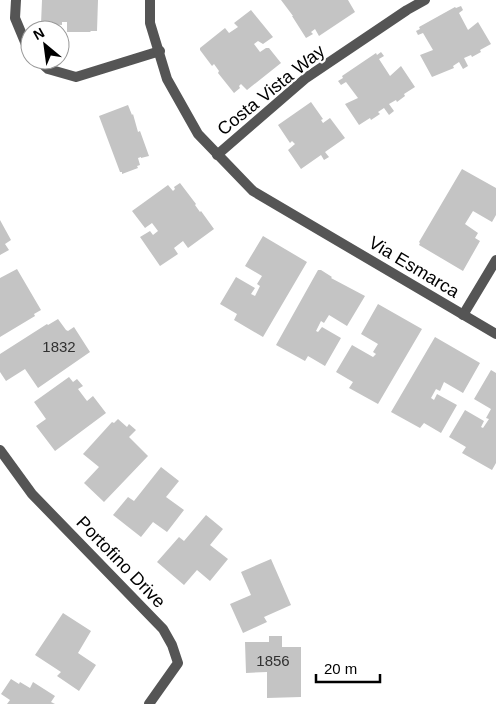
<svg xmlns="http://www.w3.org/2000/svg" width="496" height="704" viewBox="0 0 496 704" font-family="Arial,sans-serif">
	<rect width="100%" height="100%" fill="#fff"/>
	<path fill="#c4c4c4" d="M42,0h56l-1,31h-6l-1,1h-23v-10h-5v3l-21,-1z
		M281,0h67l7,12 -36,24 -4,-7 -4,3 2,2 -7,4 -14,-22h1z
		M461,6l2,4 -4,3 9,17 10,-8 13,22 -11,6 1,2 -9,5 -1,-2 -7,3 4,8 -5,3 -4,-7 -6,4 1,2 -22,9 -12,-22 13,-5 -10,-17 -5,2 -2,-4 4,-2 -1,-2 36,-20 1,1z
		M251,10l22,27 -10,7 -5,-3 -4,3 6,8 6,-4h3l12,15 -34,27 -6,-6 -2,2 1,2 -6,5 -16,-20 1,-2 -5,-7 -2,2 -12,-16v-2l25,-20 4,5 9,-6 -4,-4z
		M381,52l3,4 -5,3 11,17 11,-10 14,21 -11,7 1,2 -8,6 -1,-2 -7,4 5,7 -5,4 -5,-7 -6,4 2,2 -9,6 -1,-2 -11,7 -14,-21 13,-6 -12,-16 -5,3 -3,-4 5,-3 -1,-2 34,-23 1,2z
		M311,102l12,17 -2,1 2,3 7,-5 15,20 -20,14 4,5 -5,3 -3,-5 -20,14 -13,-19 7,-6 -3,-3 -2,2 -12,-18z
		M128,105l4,10 1,-1 5,18 2,-1 9,25 -8,2v-1l-3,1 2,7 -3,1 1,2 -16,6v-2h-2l-21,-56z
		M462,169l34,19v27l-4,7 -19,-11 -8,13 13,9 -3,5 5,3 -17,30 -44,-26 1,-2 -1,-1z
		M180,183l16,21 -1,1 5,7 1,-1 13,18 -26,19 -5,-7 -9,7 4,6 -18,12 -20,-29 10,-6 3,4 5,-4 -6,-8 -7,5 -13,-17 36,-26 5,6 2,-2 -1,-2z
		M0,220l11,20 -6,4 4,6 -9,5z
		M263,236l44,26 -44,75 -29,-17 3,-6 -17,-10 16,-27 19,11 -4,6 4,2 5,-10 -3,-2 5,-8 -17,-10z
		M17,269l24,41 -7,4 1,2 -35,21v-59z
		M318,270h3l11,7 -1,1 34,18 -18,30 -18,-11 -5,8 -3,-2 -5,10 2,1 4,-5 19,11 -16,28 -17,-10 -3,5 -29,-16z
		M378,304l44,25 -44,75 -29,-16 4,-6 -17,-10 16,-27 21,12 3,-3 -3,-2 5,-8 -17,-10z
		M58,319l8,11 2,1 6,-4 16,25 -52,36 -13,-19 -19,12 -6,-9v-18l47,-30 1,1z
		M435,337l45,26 -17,30 -19,-11 -4,9 -4,-2 -5,9 3,2 3,-6 20,11 -16,28 -17,-10 -4,5 -29,-16z
		M491,370l5,3v90l-4,7 -30,-17 4,-6 -17,-10 16,-27 19,11 -3,6 2,1 6,-9 -3,-1 5,-9 -17,-10z
		M69,377l4,5 4,-3 6,7 -5,3 9,12 6,-5 13,17 -51,38 -19,-25 10,-7 -12,-17z
		M118,419l9,8 2,-3 7,6 -7,7 19,19 -44,46 -20,-19 15,-16 -16,-13 29,-32 2,1z
		M161,467l18,14 -13,16 18,13 -17,22 -14,-10 -12,15 -28,-22 15,-18 6,4z
		M206,515l17,14 -13,16 18,14 -18,22 -13,-11 -13,15 -27,-23 22,-25 5,4z
		M271,559l20,46 -27,12 3,5 -24,11 -13,-29 21,-9 -10,-23z
		M63,613l28,18 -13,22 18,12 -17,26 -22,-15 4,-4 -26,-17z
		M269,636h13v11h19v50l-34,1v-26l-21,1 -1,-31h24z
		M11,679l8,5 1,-2 10,6 3,-6 22,14 -4,6 4,2h-48l3,-4 -9,-6z"/>
	<g fill="none" stroke-linecap="round" stroke-linejoin="round">
		<path stroke="#555" stroke-width="10" d="M16,0l-1,18 15,36
			M38,60l10,9 28,8 84,-26
			M217,155l89,-77 101,-68 18,-10
			M463,315l33,-55
			M0,450l32,44 131,135 9,16 6,18 -29,41"/>
		<path stroke="#555" stroke-width="10" d="M150,0v23l17,56 31,55 55,57 243,143"/>
	</g>
	<g text-anchor="middle" dominant-baseline="central" stroke-width="4.5" stroke-linejoin="round" paint-order="stroke">
		<g font-size="15" fill="#313131">
			<text x="59" y="346">1832</text>
			<text x="273" y="660">1856</text>
		</g>
		<g font-size="18" fill="#000" stroke="#fff">
			<text transform="translate(271 90) rotate(-39)">Costa Vista Way</text>
			<text transform="translate(414 267) rotate(31)">Via Esmarca</text>
			<text transform="translate(121 562) rotate(46)">Portofino Drive</text>
		</g>
	</g>
	<g transform="translate(45 45) rotate(331)"><circle r="24" fill="#ffffff" stroke="#999999"/>
	<path d="M0-4L9 19L0 12L-9 19Z" fill="#000000"/>
	<text y="-8" font-size="14" font-weight="bold" text-anchor="middle" fill="#000000">N</text>
	</g>
	<path d="M316 674v8h64v-8" fill="none" stroke="#000000" stroke-width="2.5"/>
	<text x="324" y="674" font-size="15" fill="#000000" stroke="#ffffff" stroke-width="4" paint-order="stroke">20 m</text>
</svg>
